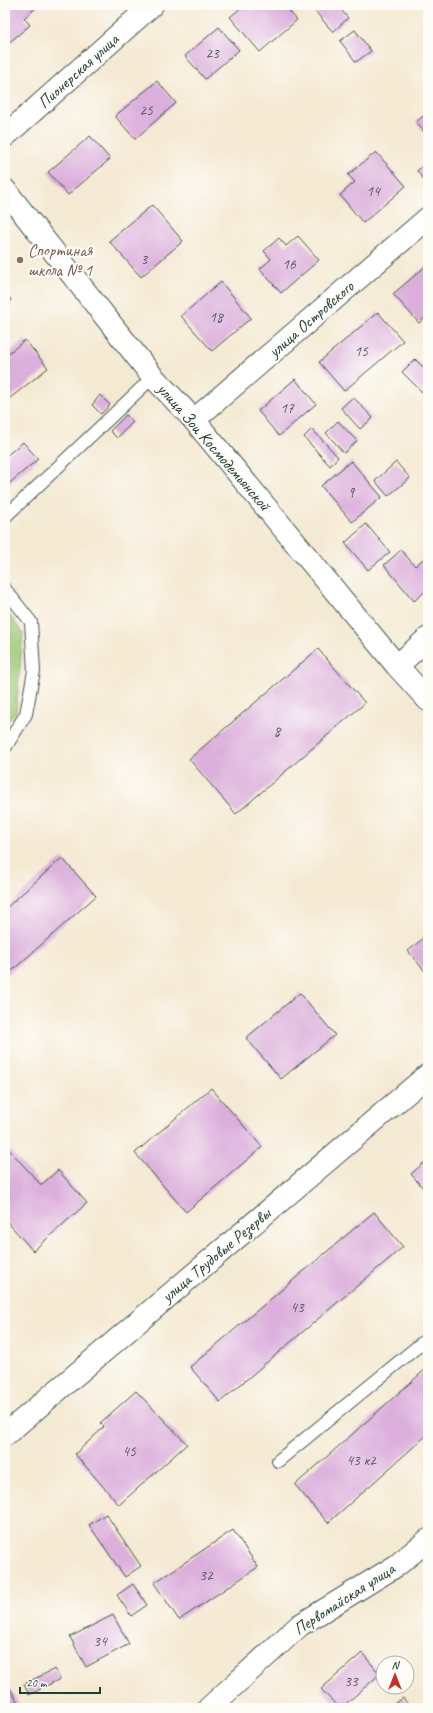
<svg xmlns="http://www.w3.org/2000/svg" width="433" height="1713" viewBox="0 0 433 1713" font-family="Caveat,sans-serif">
	<rect width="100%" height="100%" fill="#fdfcf7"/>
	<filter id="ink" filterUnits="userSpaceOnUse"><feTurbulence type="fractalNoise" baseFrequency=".025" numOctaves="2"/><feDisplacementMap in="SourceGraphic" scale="8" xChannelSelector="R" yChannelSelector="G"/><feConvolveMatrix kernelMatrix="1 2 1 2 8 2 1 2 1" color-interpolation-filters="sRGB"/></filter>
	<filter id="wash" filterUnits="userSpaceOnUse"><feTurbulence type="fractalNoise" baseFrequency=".012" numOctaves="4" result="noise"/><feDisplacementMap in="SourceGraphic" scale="16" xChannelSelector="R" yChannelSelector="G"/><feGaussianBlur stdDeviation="0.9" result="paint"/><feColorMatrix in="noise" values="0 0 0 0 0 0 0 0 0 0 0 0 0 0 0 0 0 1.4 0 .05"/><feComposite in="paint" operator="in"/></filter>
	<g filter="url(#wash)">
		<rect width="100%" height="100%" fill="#f4e9d2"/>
		<path fill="#9cc673" stroke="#5e8254" d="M5,609l18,24 -7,79 -11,12z"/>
		<g id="blocks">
			<path fill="#dbaedc" d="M5,5h34l-15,13 6,7 -25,21z
				M244,5h40l13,15 -37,32 -30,-35z
				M320,5h17l11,13 -15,14 -19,-22z
				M219,27l20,23 -34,29 -20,-23z
				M355,30l16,21 -15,11 -16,-21z
				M157,81l19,22 -41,36 -20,-23z
				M428,112v24l-12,-14z
				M90,136l20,23 -42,36 -20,-23z
				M376,152l30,34 -43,37 -23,-28 15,-13 -7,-7z
				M428,161v24l-11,-14z
				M152,205l31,36 -42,36 -32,-36z
				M298,236l21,24 -38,33 -21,-24 11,-10 -7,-8 15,-13 7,8z
				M427,265l1,50 -9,8 -26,-29z
				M221,282l30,36 -39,33 -31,-35z
				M5,292l6,8 -6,5z
				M378,312l25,29 -59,50 -25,-29z
				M25,340l23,28 -43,34v-46z
				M415,359l13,13v13l-6,7 -20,-20z
				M295,379l21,25 -37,32 -21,-25z
				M100,395l10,10 -9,9 -9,-9z
				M353,397l20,21 -13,11 -19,-21z
				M126,415l7,7 -16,16 -7,-7z
				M338,421l19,20 -13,12 -18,-20z
				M312,429l26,28 -8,9 -26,-29z
				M23,442l15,17 -33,28v-30z
				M351,461l31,36 -30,25 -31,-36z
				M396,462l14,16 -22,18 -13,-15z
				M366,524l24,28 -22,18 -23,-27z
				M401,550l14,16 13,-11v34l-14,12 -30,-36z
				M318,649l47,54 -129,111 -47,-55z
				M62,858l34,38 -91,81v-68z
				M428,934v41l-20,-24z
				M300,993l35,42 -54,44 -35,-41z
				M211,1088l51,59 -76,65 -51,-59z
				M5,1145l36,40 17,-15 29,33 -54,48 -28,-32z
				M428,1159v35l-17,-20z
				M374,1212l29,35 -183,155 -30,-35z
				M428,1367v67l-100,89 -33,-38z
				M136,1391l51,53 -68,61 -44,-51 29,-27 -4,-4z
				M106,1514l35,52 -16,11 -36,-52z
				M233,1530l25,37 -79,53 -25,-37z
				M133,1584l14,21 -16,11 -14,-21z
				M113,1615l16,29 -43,23 -16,-30z
				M362,1653l18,21 -39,34h-2l-18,-19z
				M55,1669l5,10 -31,16 -5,-11z
				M5,1679l13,24 -11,5h-2z
				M403,1698l8,10h-22z"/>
		</g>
	</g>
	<g filter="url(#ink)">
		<use href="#blocks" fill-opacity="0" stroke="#3f574c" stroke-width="1"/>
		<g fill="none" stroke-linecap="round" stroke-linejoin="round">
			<g stroke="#3f574c" stroke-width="14">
				<path id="service" d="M5,517l148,-140
					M5,589l26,33 3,49 -8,43 -21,34
					M278,1461l150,-123"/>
			</g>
			<g stroke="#3f574c" stroke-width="24">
				<path id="minor" d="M5,190l148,187 41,43 203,246 31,34
					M194,420l234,-202
					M397,666l31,-28
					M5,1435l423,-360
					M209,1708l91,-83 96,-59 32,-26"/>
			</g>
			<g stroke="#3f574c" stroke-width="24">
				<path id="tertiary" d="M5,136l147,-131"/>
			</g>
			<use href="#service" stroke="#fff" stroke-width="12"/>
			<use href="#minor" stroke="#fff" stroke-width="22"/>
			<use href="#tertiary" stroke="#fff" stroke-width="22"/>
		</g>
	</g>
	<circle fill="#8d6e63" stroke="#fdfcf7" stroke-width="1.5" cx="20" cy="260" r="4"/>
	<g text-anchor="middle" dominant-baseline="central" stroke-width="4" stroke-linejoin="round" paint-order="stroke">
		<g font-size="15" fill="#4e595e">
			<text x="212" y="53">23</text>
			<text x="146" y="110">25</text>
			<text x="373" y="191">14</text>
			<text x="144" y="259">3</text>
			<text x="289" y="264">16</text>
			<text x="216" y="317">18</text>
			<text x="361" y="351">15</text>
			<text x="287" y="408">17</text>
			<text x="351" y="492">9</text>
			<text x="277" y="731">8</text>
			<text x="297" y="1307">43</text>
			<text x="129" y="1451">45</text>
			<text x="361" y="1460">43 к2</text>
			<text x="206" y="1575">32</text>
			<text x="100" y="1641">34</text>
			<text x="351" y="1681">33</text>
		</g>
		<g font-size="17" fill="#1f3d34" stroke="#fdfcf7">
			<text transform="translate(78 71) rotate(-42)">Пионерская улица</text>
			<text transform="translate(311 319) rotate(-41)">улица Островского</text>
			<text transform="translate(214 447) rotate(49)">улица Зои Космодемьянской</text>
			<text transform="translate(216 1255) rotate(-40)">улица Трудовые Резервы</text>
			<text transform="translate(344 1599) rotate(-33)">Первомайская улица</text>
		</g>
		<g font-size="17" fill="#785e54" stroke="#fdfcf7" text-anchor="start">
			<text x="28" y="250">Спортиная<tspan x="28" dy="20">школа № 1</tspan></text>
		</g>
	</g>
	<rect width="433" height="1713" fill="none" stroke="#fdfcf7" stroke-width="20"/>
	<g transform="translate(395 1675)"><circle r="19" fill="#fdfcf7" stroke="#a4b0a9"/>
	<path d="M0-3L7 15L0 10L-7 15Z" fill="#c8321e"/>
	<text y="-6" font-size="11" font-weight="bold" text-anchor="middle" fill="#1f3d34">N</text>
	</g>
	<path d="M20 1687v6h80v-6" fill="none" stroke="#1f3d34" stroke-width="2"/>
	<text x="26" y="1687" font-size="12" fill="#1f3d34" stroke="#fdfcf7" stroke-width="3" paint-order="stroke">20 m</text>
</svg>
